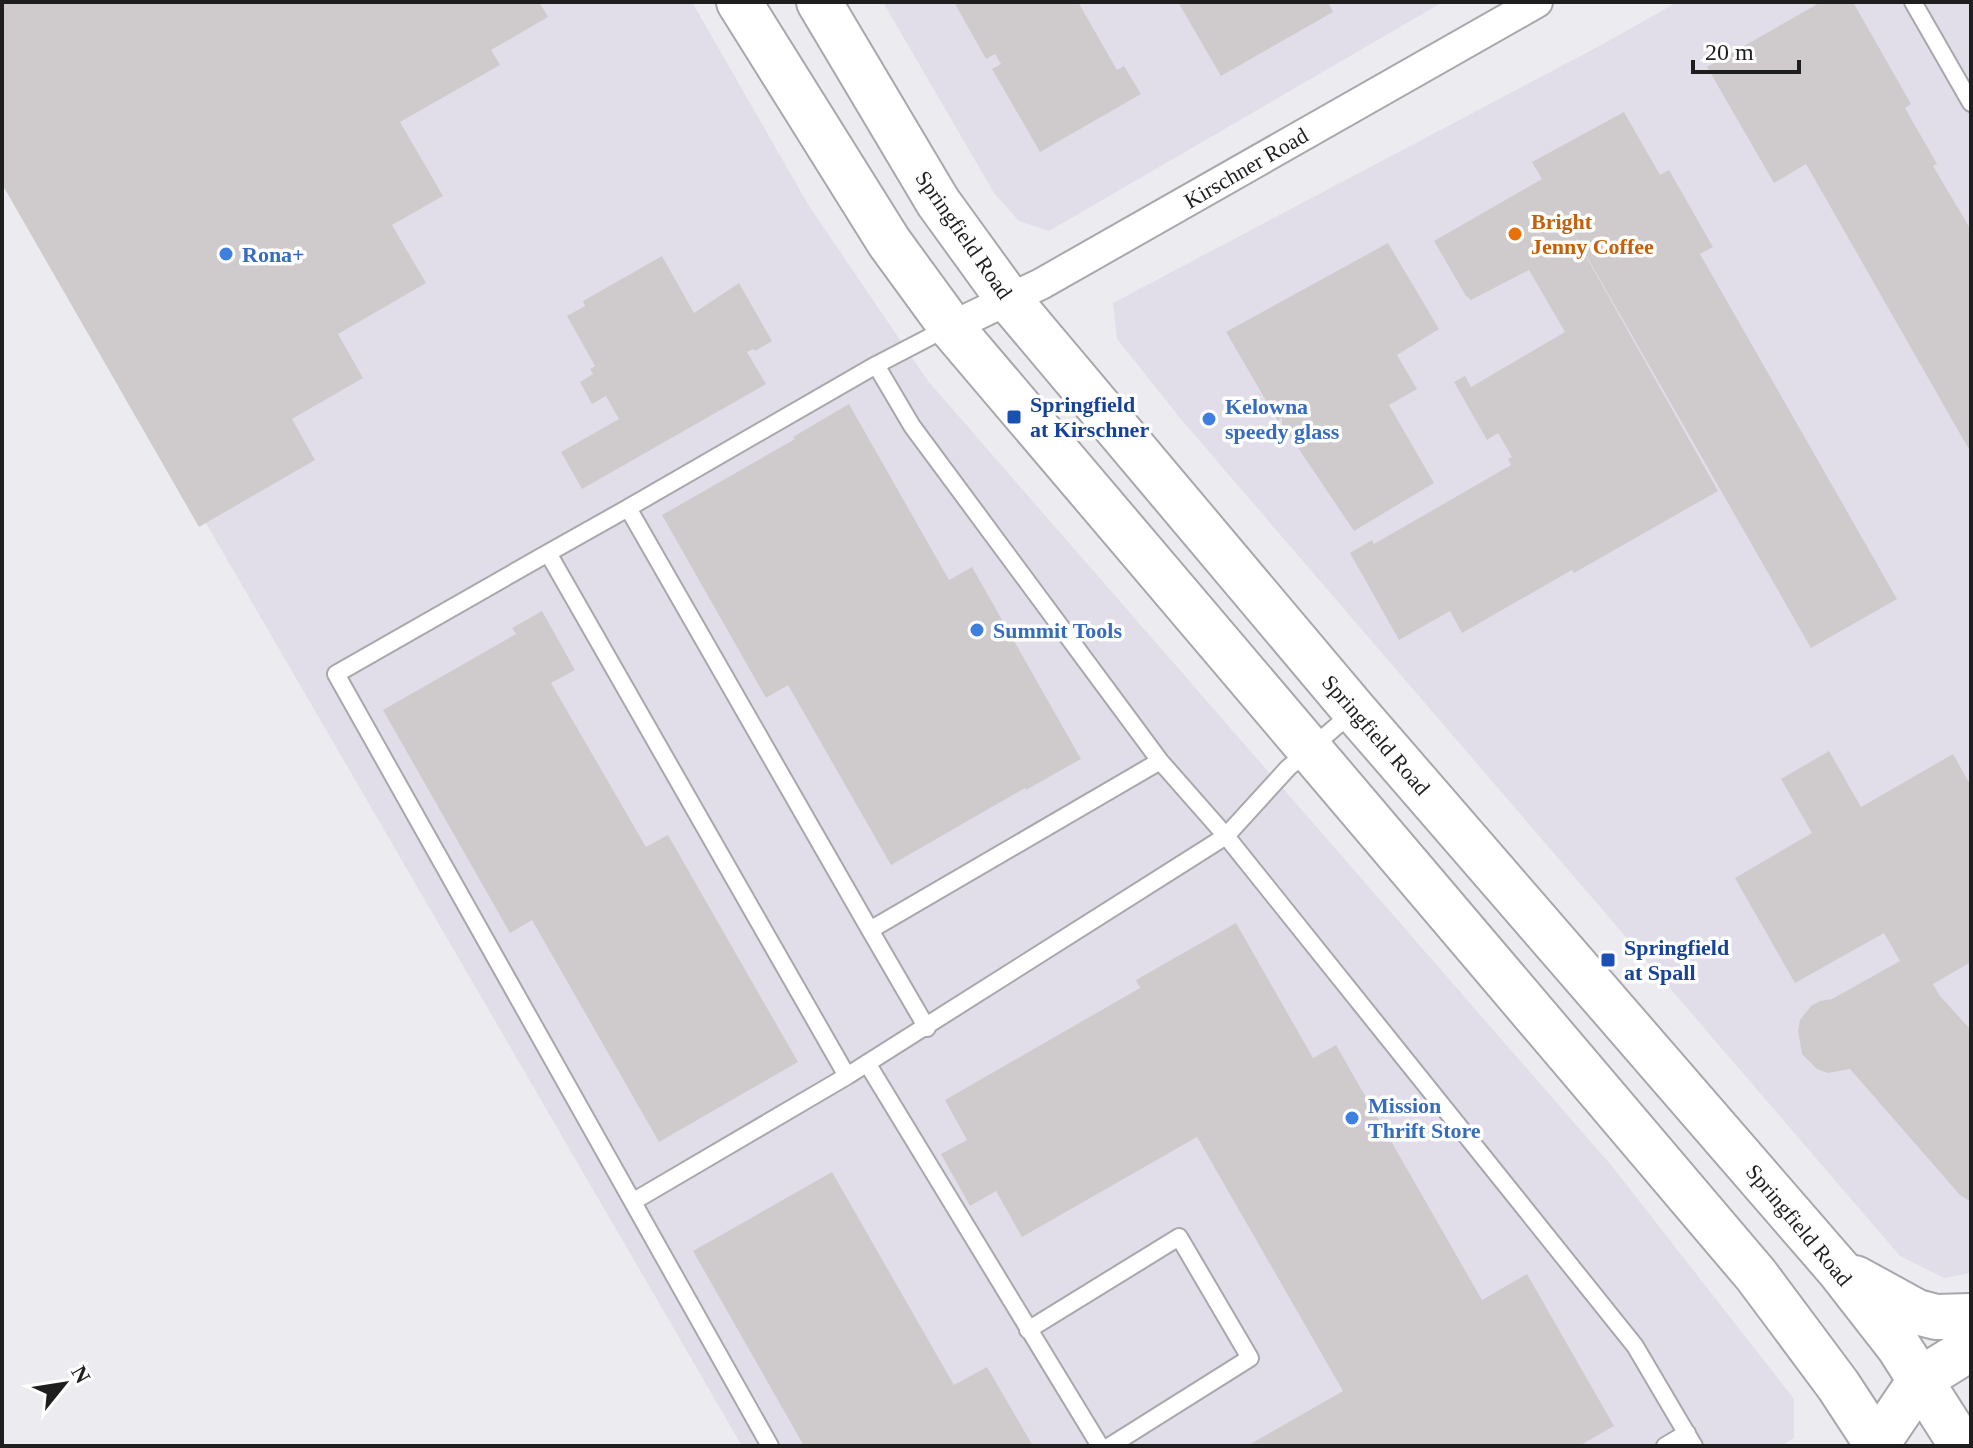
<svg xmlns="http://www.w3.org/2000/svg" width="1973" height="1448" viewBox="0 0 1973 1448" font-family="Georgia,serif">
	<rect width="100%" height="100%" fill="#ecebf0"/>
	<path fill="#e1deea" d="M2,2h690l117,204 119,175 683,784 183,234v39l-13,8h-1039l-740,-1274z
		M883,2h560l-394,229 -30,-10 -25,-28z
		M1677,2h294v1271l-27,5 -44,-22 -720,-838 -63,-79 -4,-36 492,-260z"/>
	<path fill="#cfcbcd" d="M2,2h537l9,15 -57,33 9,15 -100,57 43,74 -51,29 34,58 -88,51 25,44 -71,41 23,41 -116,67 -197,-343z
		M954,2h124l39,68 7,-4 17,28 -101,58 -48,-83 9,-5 -6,-10 -9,5z
		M1178,2h150l5,10 -112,64z
		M1821,2h32l58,102 -6,4 32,56 -4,2 38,64v223l-165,-289 -32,19 -67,-116z
		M1624,112l36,63 9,-5 44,77 -13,7 197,345 -86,49 -260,-454 167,297 -144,82 -2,-3 -110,63 -12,-22 -51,29 -49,-87 22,-13 2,4 137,-79 -3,-6 4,-2 -14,-24 -11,7 -33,-58 11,-6 6,11 94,-55 -36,-62 -58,30 -5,-4 -32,-55 108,-62 -10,-17z
		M1388,243l51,86 -42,26 20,34 -28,16 45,78 -80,48 -72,-107v-6l-4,3 -52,-89z
		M662,256l32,57 45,-30 33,58 -17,10 -2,-2 -6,3 19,32 -184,105 -21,-37 58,-33 -13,-23 -14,8 -12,-22 13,-8 -3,-5 5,-3 -28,-50 18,-10 -2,-5z
		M849,404l100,176 23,-13 109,192 -55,31 -1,-2 -134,77 -103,-180 -22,13 -104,-183 133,-76 -2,-2z
		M542,611l33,59 -24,13 95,164 22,-12 130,227 -139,80 -127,-222 -22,13 -127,-223 133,-76 -4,-6z
		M1829,751l32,56 92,-53 18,32v176l-38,22 7,12 31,34v172l-11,-7 -110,-126 -22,4 -11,-4 -15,-15 -4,-23 2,-11 11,-14 9,-5 12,-2 68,-38 -16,-28 -89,50 -60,-105 77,-45 -31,-54z
		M1236,923l77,135 23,-13 146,255 45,-26 87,152 -35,20h-332l96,-55 -146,-254 -175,100 -26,-46 -26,15 -29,-52 26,-14 -22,-40 195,-112 -4,-8z
		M832,1172l122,213 33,-18 46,79h-229l-111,-195z"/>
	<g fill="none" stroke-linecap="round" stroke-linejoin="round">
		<g stroke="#a8a7ab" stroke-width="20">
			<path id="service" d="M1913,2l58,101
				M949,327l-73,38 36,61 248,335 66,75 409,510 59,100
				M548,553l80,-45
				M870,930l-242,-422 248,-143
				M927,1028l-57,-98 290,-169
				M867,1063l233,383
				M847,1076l379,-240 62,-68 65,-56
				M634,1201l213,-125 -299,-523 -212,121 434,772
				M1028,1330l151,-93 71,121 -140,88
				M1665,1446l22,-13"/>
		</g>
		<g stroke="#a8a7ab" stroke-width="34">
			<path id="minor" d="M951,327l90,-43 496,-282"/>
		</g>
		<g stroke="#a8a7ab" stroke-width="48">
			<path id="secondary" d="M739,2l150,240 62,85 805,948 82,110 40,61
				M819,2l119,200 71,98 345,410 485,560 60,77 63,99
				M1855,1278l62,34 19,5 35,-1
				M1877,1444l44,-65 50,-31"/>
		</g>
		<use href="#service" stroke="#fff" stroke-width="16"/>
		<use href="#minor" stroke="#fff" stroke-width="30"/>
		<use href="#secondary" stroke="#fff" stroke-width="44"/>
	</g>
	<circle fill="#e8710a" stroke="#fff" stroke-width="3" cx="1515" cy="234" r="8"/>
	<g fill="#3f7fe0" stroke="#fff" stroke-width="3">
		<circle cx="226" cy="254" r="8"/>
		<circle cx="1209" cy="419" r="8"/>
		<circle cx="977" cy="630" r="8"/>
		<circle cx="1352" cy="1118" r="8"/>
	</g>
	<g fill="#1a4fb4" stroke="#fff" stroke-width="3">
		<rect x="1006" y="409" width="16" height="16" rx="4"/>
		<rect x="1600" y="952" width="16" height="16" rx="4"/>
	</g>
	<g text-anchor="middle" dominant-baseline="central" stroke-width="7" stroke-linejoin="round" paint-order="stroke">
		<g font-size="22" fill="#1e1e1f" stroke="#fff">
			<text transform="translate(1246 168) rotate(-30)">Kirschner Road</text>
			<text transform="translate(964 235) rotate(55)">Springfield Road</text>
			<text transform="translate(1376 735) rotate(49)">Springfield Road</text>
			<text transform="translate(1799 1225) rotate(50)">Springfield Road</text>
		</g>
		<g font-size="22" font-weight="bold" fill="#c56008" stroke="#fff" text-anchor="start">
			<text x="1531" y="221">Bright<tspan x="1531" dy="25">Jenny Coffee</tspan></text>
		</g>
		<g font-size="22" font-weight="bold" fill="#366cbe" stroke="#fff" text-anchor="start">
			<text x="242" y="254">Rona+</text>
			<text x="1225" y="406">Kelowna<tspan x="1225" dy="25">speedy glass</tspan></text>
			<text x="993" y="630">Summit Tools</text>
			<text x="1368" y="1105">Mission<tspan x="1368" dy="25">Thrift Store</tspan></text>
		</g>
		<g font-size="22" font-weight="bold" fill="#164399" stroke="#fff" text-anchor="start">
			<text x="1030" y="404">Springfield<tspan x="1030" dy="25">at Kirschner</tspan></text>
			<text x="1624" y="947">Springfield<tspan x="1624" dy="25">at Spall</tspan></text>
		</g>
	</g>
	<rect width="1973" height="1448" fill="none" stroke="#1e1e1f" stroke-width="8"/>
	<g transform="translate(64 1384) rotate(60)" stroke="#ffffff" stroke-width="6" paint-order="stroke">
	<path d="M0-6L14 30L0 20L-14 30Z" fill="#1e1e1f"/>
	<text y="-12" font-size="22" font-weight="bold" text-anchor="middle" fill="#1e1e1f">N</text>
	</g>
	<path d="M1693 60v12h106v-12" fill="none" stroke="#1e1e1f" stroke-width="4"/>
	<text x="1705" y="60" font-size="24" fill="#1e1e1f" stroke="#ffffff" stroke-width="6" paint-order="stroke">20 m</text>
</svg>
